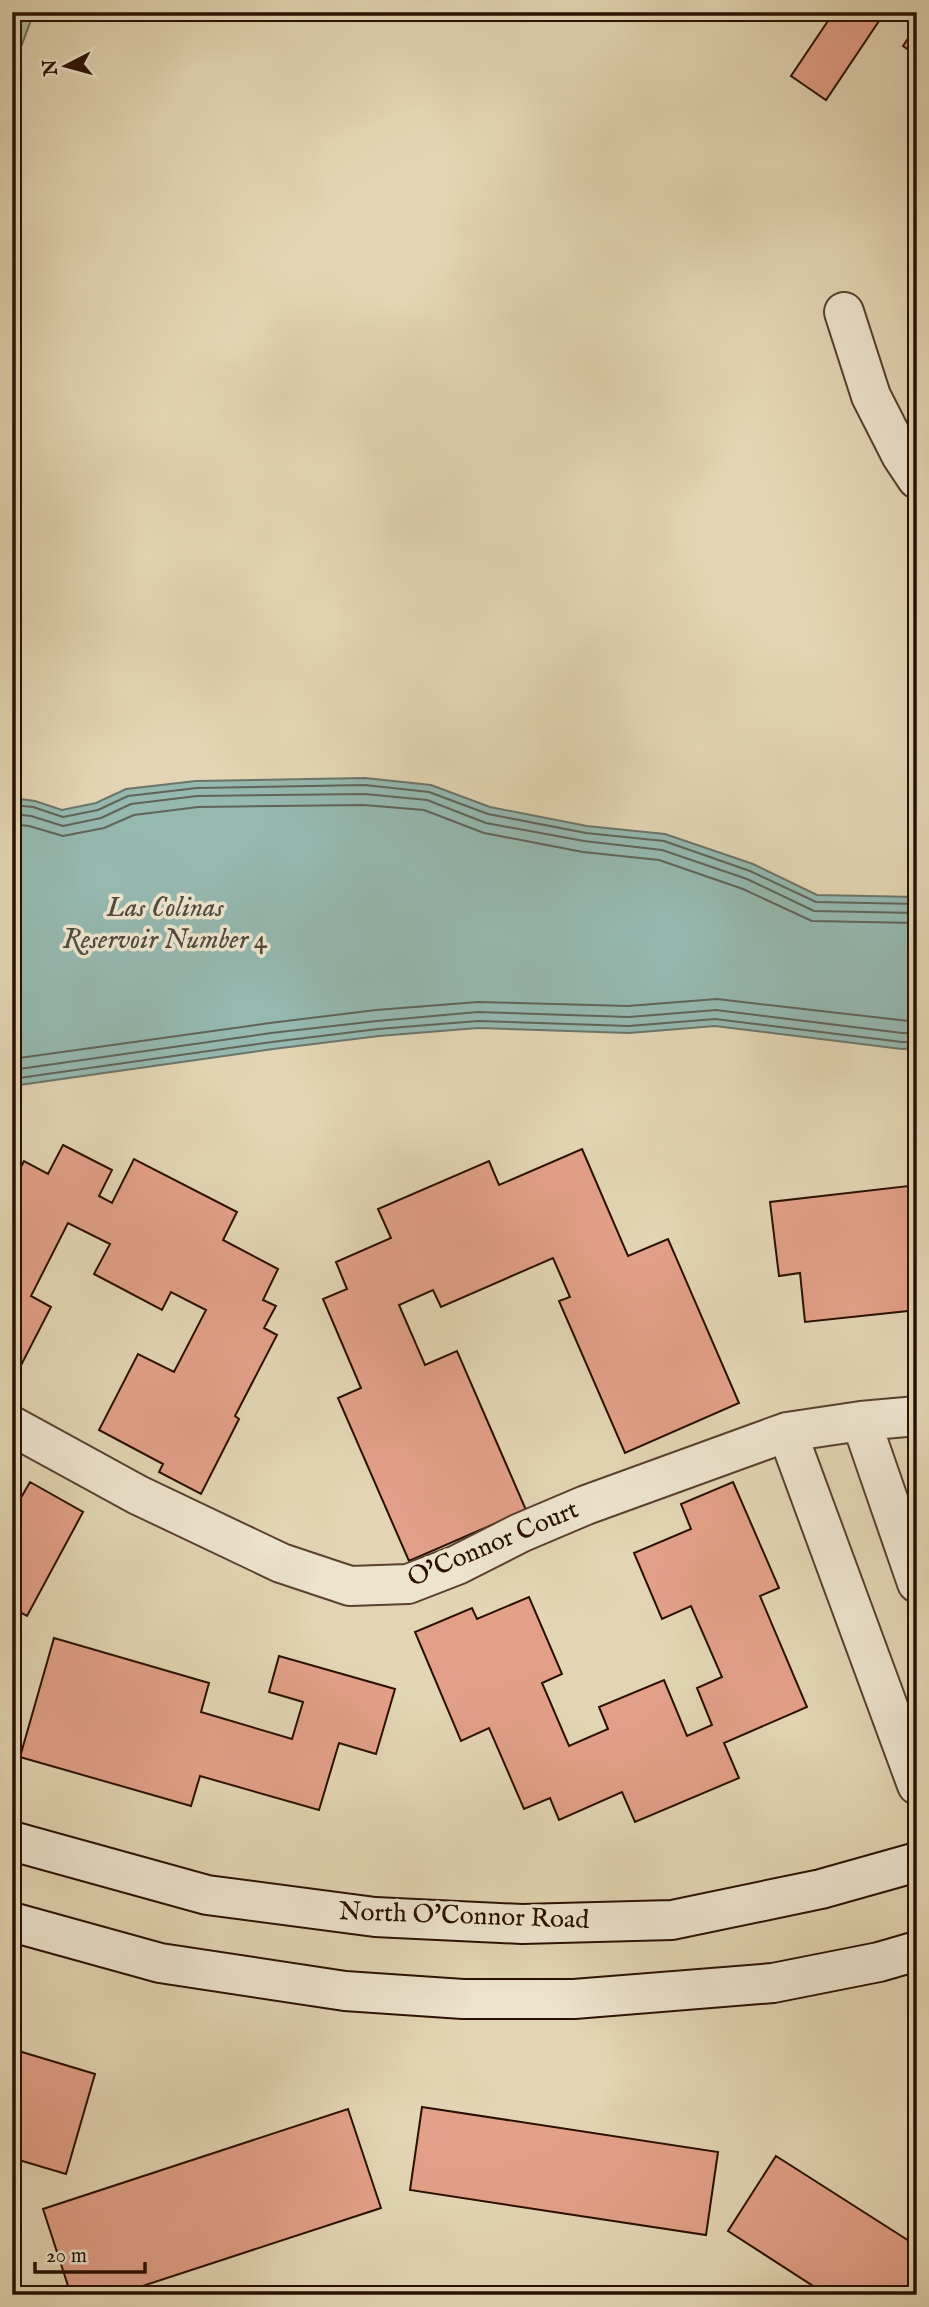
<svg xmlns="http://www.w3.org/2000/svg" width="929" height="2307" viewBox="0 0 929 2307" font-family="'IM FELL English',serif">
	<rect width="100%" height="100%" fill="#e3d5b3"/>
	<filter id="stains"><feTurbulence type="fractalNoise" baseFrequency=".00286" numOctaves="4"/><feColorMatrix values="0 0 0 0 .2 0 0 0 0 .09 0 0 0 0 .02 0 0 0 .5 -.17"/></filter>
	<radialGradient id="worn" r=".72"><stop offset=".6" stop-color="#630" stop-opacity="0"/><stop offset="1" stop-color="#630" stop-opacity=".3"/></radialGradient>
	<path fill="#b0be8f" stroke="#6d6748" stroke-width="2" d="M12,12h22l-22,59z"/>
	<path fill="#95b8af" stroke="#6a756a" stroke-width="2" d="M365,778l66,7 59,22 97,19 78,8 88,30 64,31 100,2v151l-15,1 -187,-23 -86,7 -151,-5 -99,8 -106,13 -261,37v-288l23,3 27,9 34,-7 30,-14 70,-8z"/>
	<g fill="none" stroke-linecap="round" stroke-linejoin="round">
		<path stroke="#606458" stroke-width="2" d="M12,805l21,2 30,10 35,-7 30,-14 69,-8 168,-3 64,7 59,22 98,19 78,8 86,30 66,31 101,2
			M12,814l19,2 32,10 38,-8 30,-14 66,-8 168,-2 62,6 59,23 98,18 78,9 85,29 67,32 103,2
			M12,824l17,2 34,10 41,-8 30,-13 64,-8 166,-2 60,5 60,23 99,19 76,8 84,29 69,32 105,2
			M12,1059l258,-36 106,-13 102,-8 150,4 89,-7 200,23
			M12,1070l259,-37 106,-12 101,-9 151,5 87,-7 186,23h15
			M12,1079l260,-37 106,-13 100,-8 151,5 86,-7 187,23h15"/>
	</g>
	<path fill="#e2a088" stroke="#2a1002" stroke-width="2" d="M834,12h51l-59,88 -35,-24z
		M917,25v31l-14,-10z
		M63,1145l49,25 -13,26 13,7 22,-44 103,53 -14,28 55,29 -15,31 13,6 -12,22 13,7 -42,81 4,3 -38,75 -42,-22 4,-8 -64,-34 39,-76 36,18 32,-62 -35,-18 -9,18 -68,-36 16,-30 -42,-21 -37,73 20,11 -37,72 -2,-1v-194l12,-23 24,13z
		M582,1149l46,107 40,-17 71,164 -114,50 -66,-152 11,-4 -17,-39 -112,49 -8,-17 -34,15 26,60 32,-14 69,159 -117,51 -71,-163 23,-10 -38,-89 24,-10 -11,-27 55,-24 -13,-29 111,-48 10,24z
		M917,1185v125l-112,12 -5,-49 -21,3 -9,-74z
		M30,1482l53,30 -56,104 -15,-8v-117l10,5z
		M733,1482l46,106 -19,8 47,111 -83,36 15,35 -104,44 -13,-30 -63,28 -9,-22 -26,11 -35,-81 -28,13 -46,-109 57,-24 5,11 52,-22 33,77 -20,9 27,63 39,-17 -9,-22 65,-27 23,56 25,-11 -15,-37 25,-11 -31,-71 -29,13 -28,-66 57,-24 -10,-25z
		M54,1638l155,45 -8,29 91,27 11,-37 -34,-10 10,-36 116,33 -19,65 -37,-11 -20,67 -119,-34 -9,30 -171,-49z
		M12,2049l83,25 -29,100 -54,-16z
		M422,2107l296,45 -12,83 -296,-45z
		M348,2109l33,99 -266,87h-44l-28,-86z
		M776,2156l141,90v49h-90l-99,-64z"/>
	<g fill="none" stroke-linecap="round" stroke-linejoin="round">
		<g stroke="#58412e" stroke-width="42">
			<path id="street" d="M844,312l27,84 30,59 16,24
				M861,1421l56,162
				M12,1426l126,69 143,68 69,23 58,-2 49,-19 63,-32 66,-28 201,-73 74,-11 56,-5
				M787,1432l130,353"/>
		</g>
		<g stroke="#2a1002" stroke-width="42">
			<path id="secondary" d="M12,1841l195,54 168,22 147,7 150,-4 149,-31 96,-27
				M12,1922l148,41 185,28 118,8h111l199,-16 106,-21 38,-11"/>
		</g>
		<use href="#street" stroke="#ede4ce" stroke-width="38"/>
		<use href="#secondary" stroke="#ede4ce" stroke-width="38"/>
	</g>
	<g text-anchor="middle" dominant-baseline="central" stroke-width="7" stroke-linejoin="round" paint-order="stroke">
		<g font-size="26" fill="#2a1002" stroke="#ede4ce">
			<text transform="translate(493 1544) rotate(-23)">O'Connor Court</text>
			<text transform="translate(464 1916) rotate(2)">North O'Connor Road</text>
		</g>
		<g font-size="28" font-style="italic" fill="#4f4b3f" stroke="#ede4ce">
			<text x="165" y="908">Las Colinas<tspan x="165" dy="32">Reservoir Number 4</tspan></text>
		</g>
	</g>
	<rect width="929" height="2307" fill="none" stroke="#e3d5b3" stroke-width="42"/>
	<rect x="14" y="14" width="901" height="2279" fill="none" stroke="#2a1002" stroke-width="3.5"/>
	<rect x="21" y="21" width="887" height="2265" fill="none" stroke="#2a1002" stroke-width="2"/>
	<g transform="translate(66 66) rotate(264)" stroke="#ede4ce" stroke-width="5" paint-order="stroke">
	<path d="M0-5L12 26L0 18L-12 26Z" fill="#2a1002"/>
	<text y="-10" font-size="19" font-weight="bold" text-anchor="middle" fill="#2a1002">N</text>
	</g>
	<path d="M35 2262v10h110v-10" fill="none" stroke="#2a1002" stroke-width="3.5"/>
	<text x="46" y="2262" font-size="21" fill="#2a1002" stroke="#ede4ce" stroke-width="5" paint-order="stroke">20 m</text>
	<rect width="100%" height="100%" filter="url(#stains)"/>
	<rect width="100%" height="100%" fill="url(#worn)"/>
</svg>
